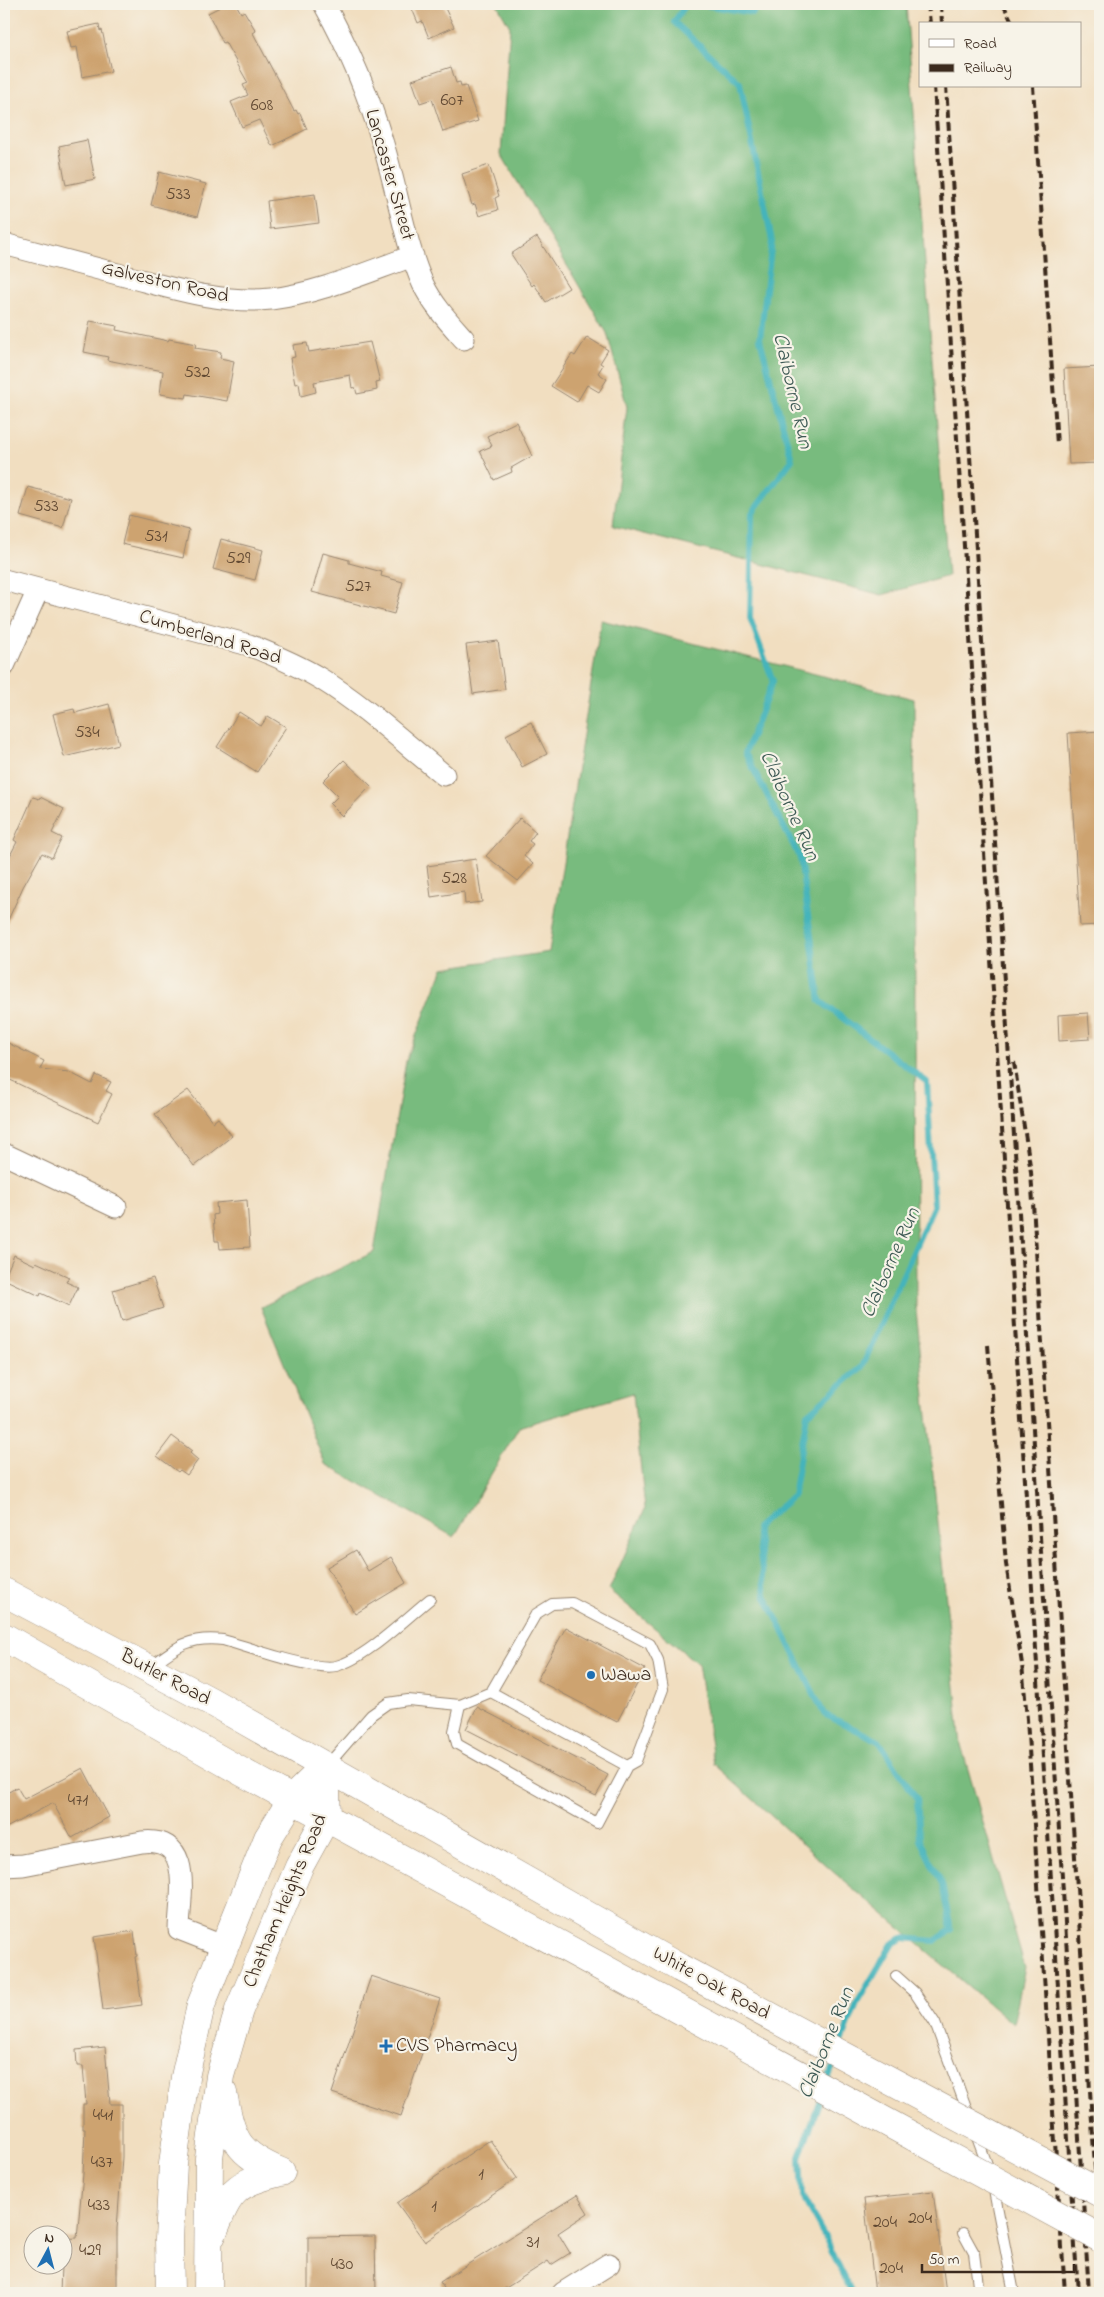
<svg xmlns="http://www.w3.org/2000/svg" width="1104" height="2297" viewBox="0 0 1104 2297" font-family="'Indie Flower',sans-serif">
	<rect width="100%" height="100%" fill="#f7f3e8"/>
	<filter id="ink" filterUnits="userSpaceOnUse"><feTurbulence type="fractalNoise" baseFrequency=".02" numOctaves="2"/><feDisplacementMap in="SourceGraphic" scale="10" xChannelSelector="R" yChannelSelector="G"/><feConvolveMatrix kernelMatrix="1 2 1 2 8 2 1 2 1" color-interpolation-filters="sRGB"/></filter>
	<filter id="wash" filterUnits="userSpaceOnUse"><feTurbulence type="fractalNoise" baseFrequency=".0096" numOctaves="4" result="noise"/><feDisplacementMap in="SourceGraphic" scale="20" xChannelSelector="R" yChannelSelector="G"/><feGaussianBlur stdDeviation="1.12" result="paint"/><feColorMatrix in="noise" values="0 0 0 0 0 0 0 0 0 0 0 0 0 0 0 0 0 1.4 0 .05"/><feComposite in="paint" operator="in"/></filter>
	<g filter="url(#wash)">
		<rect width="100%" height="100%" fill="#f1dec0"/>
		<path fill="#78bb7e" stroke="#5a724e" d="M497,4h409l42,572 -66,19 -269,-69 14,-119 -20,-74 -106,-179 9,-127z
			M601,620l313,79 2,611 45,435 64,223 -12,56 -182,-154 -117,-106 -16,-100 -89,-74 36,-81 -12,-116 -114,34 -65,110 -129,-73 -64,-157 113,-55 32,-191 37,-93 106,-16z"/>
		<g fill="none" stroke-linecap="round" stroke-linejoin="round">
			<path stroke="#44b4bb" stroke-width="6" d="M686,4l-12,18 66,61 32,158 -12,98 32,121 -40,53 -2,105 23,63 -28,72 55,105 20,143 107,81 7,123 -72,162 -55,47 -14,82 -36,31 8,68 59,119 55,27 38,58 3,41 22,44 9,46 -16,11 -32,-3 -11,6 -35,59 -17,44
				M699,4l54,9 3,-9
				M827,2082l9,-24
				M822,2093l-22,64 2,39 23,41 27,56"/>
		</g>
		<g id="blocks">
			<path fill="#cda36f" d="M226,4h10l5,9 3,-2 12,20 -3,2 41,78 2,-1 2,4 2,-1 7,16 -35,17 -13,-26 -17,7 -11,-25 17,-7 -5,-10 5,-2 -23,-41 -2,1 -15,-30z
				M410,4h33l11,23 -25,11 -7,-17 -4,2z
				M99,24l1,7 2,-1 9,41 -29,6 -5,-30 -6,1 -4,-17z
				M451,67l5,16 4,-1 1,5 5,-1 12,35 -35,11 -11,-33 -12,4 -8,-23z
				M87,140l8,39 -29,6 -7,-39z
				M489,165l10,31 -4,2 3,12 -19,6 -4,-12 -3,1 -10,-31z
				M159,172l47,12 -9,33 -46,-12z
				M315,194l4,29 -49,6 -3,-28z
				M537,237l32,51 -23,14 -12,-18 -2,2 -21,-32z
				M90,321l27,5 -1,4 52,11 1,-2 27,5 -1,4 26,4 -1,6 14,3 -7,40 -40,-7 -1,4 -26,-4 3,-23 -56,-11 1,-3 -24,-5z
				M587,337l21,13 -8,13 3,2 -5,8 9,6 -8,13 -12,-7 -10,17 -26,-16 21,-32 3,2z
				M370,342l10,40 -4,1 1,7 -20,4 -2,-7 -3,1 -2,-13 -36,7 2,10 -15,4 -2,-13 -4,1 -5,-26 5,-1 -2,-12 14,-2 2,9z
				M1100,367v96l-31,1 -5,-95z
				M516,422l16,34 -21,12 1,4 -18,8 -14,-29 12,-5 -5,-10z
				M28,487l43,11 -8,30 -43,-12z
				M129,515l60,15 -6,28 -61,-14z
				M221,539l42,11 -8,30 -42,-11z
				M323,553l26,7v3l33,9 -1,4 22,6 -9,32 -82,-22z
				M498,641l7,48 -32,5 -7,-49z
				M109,704l10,40 -55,13 -11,-43 21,-5 1,4z
				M239,712l22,14 7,-10 18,11 -29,45 -40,-25z
				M531,722l16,32 -25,13 -16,-32z
				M1100,731v194l-20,1 -12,-193z
				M344,760l27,26 -29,30 -12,-12 8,-8 -15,-15z
				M33,797l6,2 1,-2 24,12 -12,24 10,5 -10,20 -10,-5 -19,34 -19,42v-62l13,-25 -3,-2z
				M520,818l16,14 -7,9 4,3 -9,12 9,8 -15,17 -32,-25z
				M476,859l6,43 -17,2 -1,-12 -33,5 -4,-31z
				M1088,1013l2,26 -31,2 -1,-26z
				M4,1041l40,20 -4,8 29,3 23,12 4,-9 15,7 -5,9 6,3 -14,28 -94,-45z
				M188,1090l25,32 5,-4 14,18 -38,30 -39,-52z
				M247,1200l3,47 -30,2 -1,-8h-4l-2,-26 4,-1 -1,-11z
				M14,1255l21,10 1,-3 33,15 -3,5 12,5 -9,19 -28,-13 -1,3 -36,-17z
				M153,1278l10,30 -41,13 -9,-31z
				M172,1436l20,15 -2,2 8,7 -11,15 -7,-5 -2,2 -21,-16z
				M356,1550l12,21 23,-14 15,26 -51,31 -28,-47z
				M566,1627l79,42 -28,53 -80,-42z
				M477,1707l131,68 -12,21 -130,-67z
				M83,1768l26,49 -37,21 -19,-35 -49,26v-34l13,-8 7,12z
				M134,1931l3,25 -2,1 7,48 -39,5 -9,-73z
				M371,1976l69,23 -39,117 -69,-23z
				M105,2047l5,57h12v53l-5,72v64h-57l2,-54 15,-1 6,-64 2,-45h-2v-25h3l-3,-38h-6l-1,-16z
				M490,2140l27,38 -92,64 -28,-39z
				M933,2191l13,102h-71l-11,-94z
				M577,2195l11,18 -30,20 12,20 -19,12 -3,-4 -50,32h-51l-7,-11z
				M375,2236l1,57h-68v-56z"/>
		</g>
	</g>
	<g filter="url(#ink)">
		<use href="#blocks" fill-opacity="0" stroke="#96846f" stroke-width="1"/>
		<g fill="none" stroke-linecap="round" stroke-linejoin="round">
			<g stroke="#96846f" stroke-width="12">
				<path id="service" d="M150,1667c26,-20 39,-31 73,-27 25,7 91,31 113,26 29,-7 69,-47 94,-67
					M460,1705l-6,26 3,13 140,79 30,-57
					M326,1767l45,-52 17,-12 20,-3 52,5 31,-13 45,-78 16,-10 20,-1 78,41 8,16 5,29 -27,72 -9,5 -136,-74
					M896,1976l19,17 20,30 35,95
					M975,2132l16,43 23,118
					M963,2233l11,20 5,40"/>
			</g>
			<g stroke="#96846f" stroke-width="23">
				<path id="minor" d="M324,4c24,43 45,92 59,140 14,44 22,100 40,140 10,21 26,38 41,55
					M4,244c41,11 83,22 125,33 46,12 93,27 142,22 49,-6 96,-27 142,-43
					M4,580l245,65c25,10 49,20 72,34 44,27 83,64 123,96
					M4,666l34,-76
					M4,1154l112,53
					M4,1866l19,-1 119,-23c52,-6 38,53 37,87l46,18
					M563,2293l46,-29"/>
			</g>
			<g stroke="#96846f" stroke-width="29">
				<path id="secondary" d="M223,2093c9,47 13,60 58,79
					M212,2235c18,-45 21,-51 69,-63
					M170,2293l-1,-54 4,-75 12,-87 16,-72 67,-167 25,-40 32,-31
					M208,2293l1,-135 11,-82 19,-66 60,-143 28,-51 -2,-49"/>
			</g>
			<g stroke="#96846f" stroke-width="29">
				<path id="primary" d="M4,1592l208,110 468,266
					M4,1637l238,135 674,366"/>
			</g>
			<use href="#service" stroke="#fff" stroke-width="10"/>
			<use href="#minor" stroke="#fff" stroke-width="21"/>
			<use href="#secondary" stroke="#fff" stroke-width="28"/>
			<use href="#primary" stroke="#fff" stroke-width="28"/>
			<path stroke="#3b2a1e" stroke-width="4" stroke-dasharray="8 4" stroke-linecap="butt" d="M928,4l2,20
				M941,4l1,20
				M1003,4l10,20
				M934,86l144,2207
				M946,86l143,2207
				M1033,86l24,359
				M1014,1062l17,110 69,1074
				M988,1345l18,219 16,100 5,55 38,574"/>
			<g stroke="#96846f" stroke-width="29" stroke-linecap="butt">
				<path id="primary-bridge" d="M680,1968l420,225
					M916,2138l184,100"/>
			</g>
			<use href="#primary-bridge" stroke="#fff" stroke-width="28"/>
		</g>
	</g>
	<g fill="#1f6fb2" stroke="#f7f3e8" stroke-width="2">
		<circle cx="591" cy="1675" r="5"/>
		<path d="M383.5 2038.5h5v5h5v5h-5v5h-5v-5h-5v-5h5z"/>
	</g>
	<g text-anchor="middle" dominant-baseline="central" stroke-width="4.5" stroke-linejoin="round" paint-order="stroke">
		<g font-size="18" fill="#604832">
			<text x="452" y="101">607</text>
			<text x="262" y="106">608</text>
			<text x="178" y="195">533</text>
			<text x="197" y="373">532</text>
			<text x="46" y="507">533</text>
			<text x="156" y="537">531</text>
			<text x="238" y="559">529</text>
			<text x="358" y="587">527</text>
			<text x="87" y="733">534</text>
			<text x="454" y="879">528</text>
			<text x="78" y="1801">471</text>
			<text x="103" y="2116">441</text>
			<text x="102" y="2163">437</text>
			<text x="481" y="2175">1</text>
			<text x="99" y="2206">433</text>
			<text x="434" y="2207">1</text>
			<text x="920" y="2219">204</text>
			<text x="885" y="2223">204</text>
			<text x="533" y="2243">31</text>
			<text x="90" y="2251">429</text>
			<text x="342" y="2265">430</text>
			<text x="891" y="2269">204</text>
		</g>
		<g font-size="20" fill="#3b2a1e" stroke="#f7f3e8">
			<text transform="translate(389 175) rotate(74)">Lancaster Street</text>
			<text transform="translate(165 283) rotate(13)">Galveston Road</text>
			<text transform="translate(210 638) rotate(17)">Cumberland Road</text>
			<text transform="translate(165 1678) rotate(28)">Butler Road</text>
			<text transform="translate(286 1901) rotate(-67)">Chatham Heights Road</text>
			<text transform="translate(711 1984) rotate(29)">White Oak Road</text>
		</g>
		<g font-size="20" fill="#3b2a1e" stroke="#f7f3e8" text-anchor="start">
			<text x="601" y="1675">Wawa</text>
			<text x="396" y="2046">CVS Pharmacy</text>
		</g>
		<g font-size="21" font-style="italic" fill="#3e5a55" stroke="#f7f3e8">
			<text transform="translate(792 391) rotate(77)">Claiborne Run</text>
			<text transform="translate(789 806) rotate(66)">Claiborne Run</text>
			<text transform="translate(891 1263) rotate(-66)">Claiborne Run</text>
			<text transform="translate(827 2043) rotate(-68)">Claiborne Run</text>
		</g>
	</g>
	<rect width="1104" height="2297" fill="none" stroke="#f7f3e8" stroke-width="20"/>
	<rect x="919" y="22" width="162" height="65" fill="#f7f3e8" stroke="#aca397"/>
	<rect x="929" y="39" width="25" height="8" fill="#ffffff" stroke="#aca397"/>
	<text x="964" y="48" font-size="15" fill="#3b2a1e">Road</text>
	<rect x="929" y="64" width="25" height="8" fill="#3b2a1e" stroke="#aca397"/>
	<text x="964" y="72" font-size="15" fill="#3b2a1e">Railway</text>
	<g transform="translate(48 2250) rotate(7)"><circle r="24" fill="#f7f3e8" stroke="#aca397"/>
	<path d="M0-4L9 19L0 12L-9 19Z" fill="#1f6fb2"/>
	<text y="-8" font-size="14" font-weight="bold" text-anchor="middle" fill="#3b2a1e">N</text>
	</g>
	<path d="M922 2264v8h152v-8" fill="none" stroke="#3b2a1e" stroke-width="2.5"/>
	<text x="929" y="2264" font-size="15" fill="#3b2a1e" stroke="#f7f3e8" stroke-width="4" paint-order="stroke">50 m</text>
</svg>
